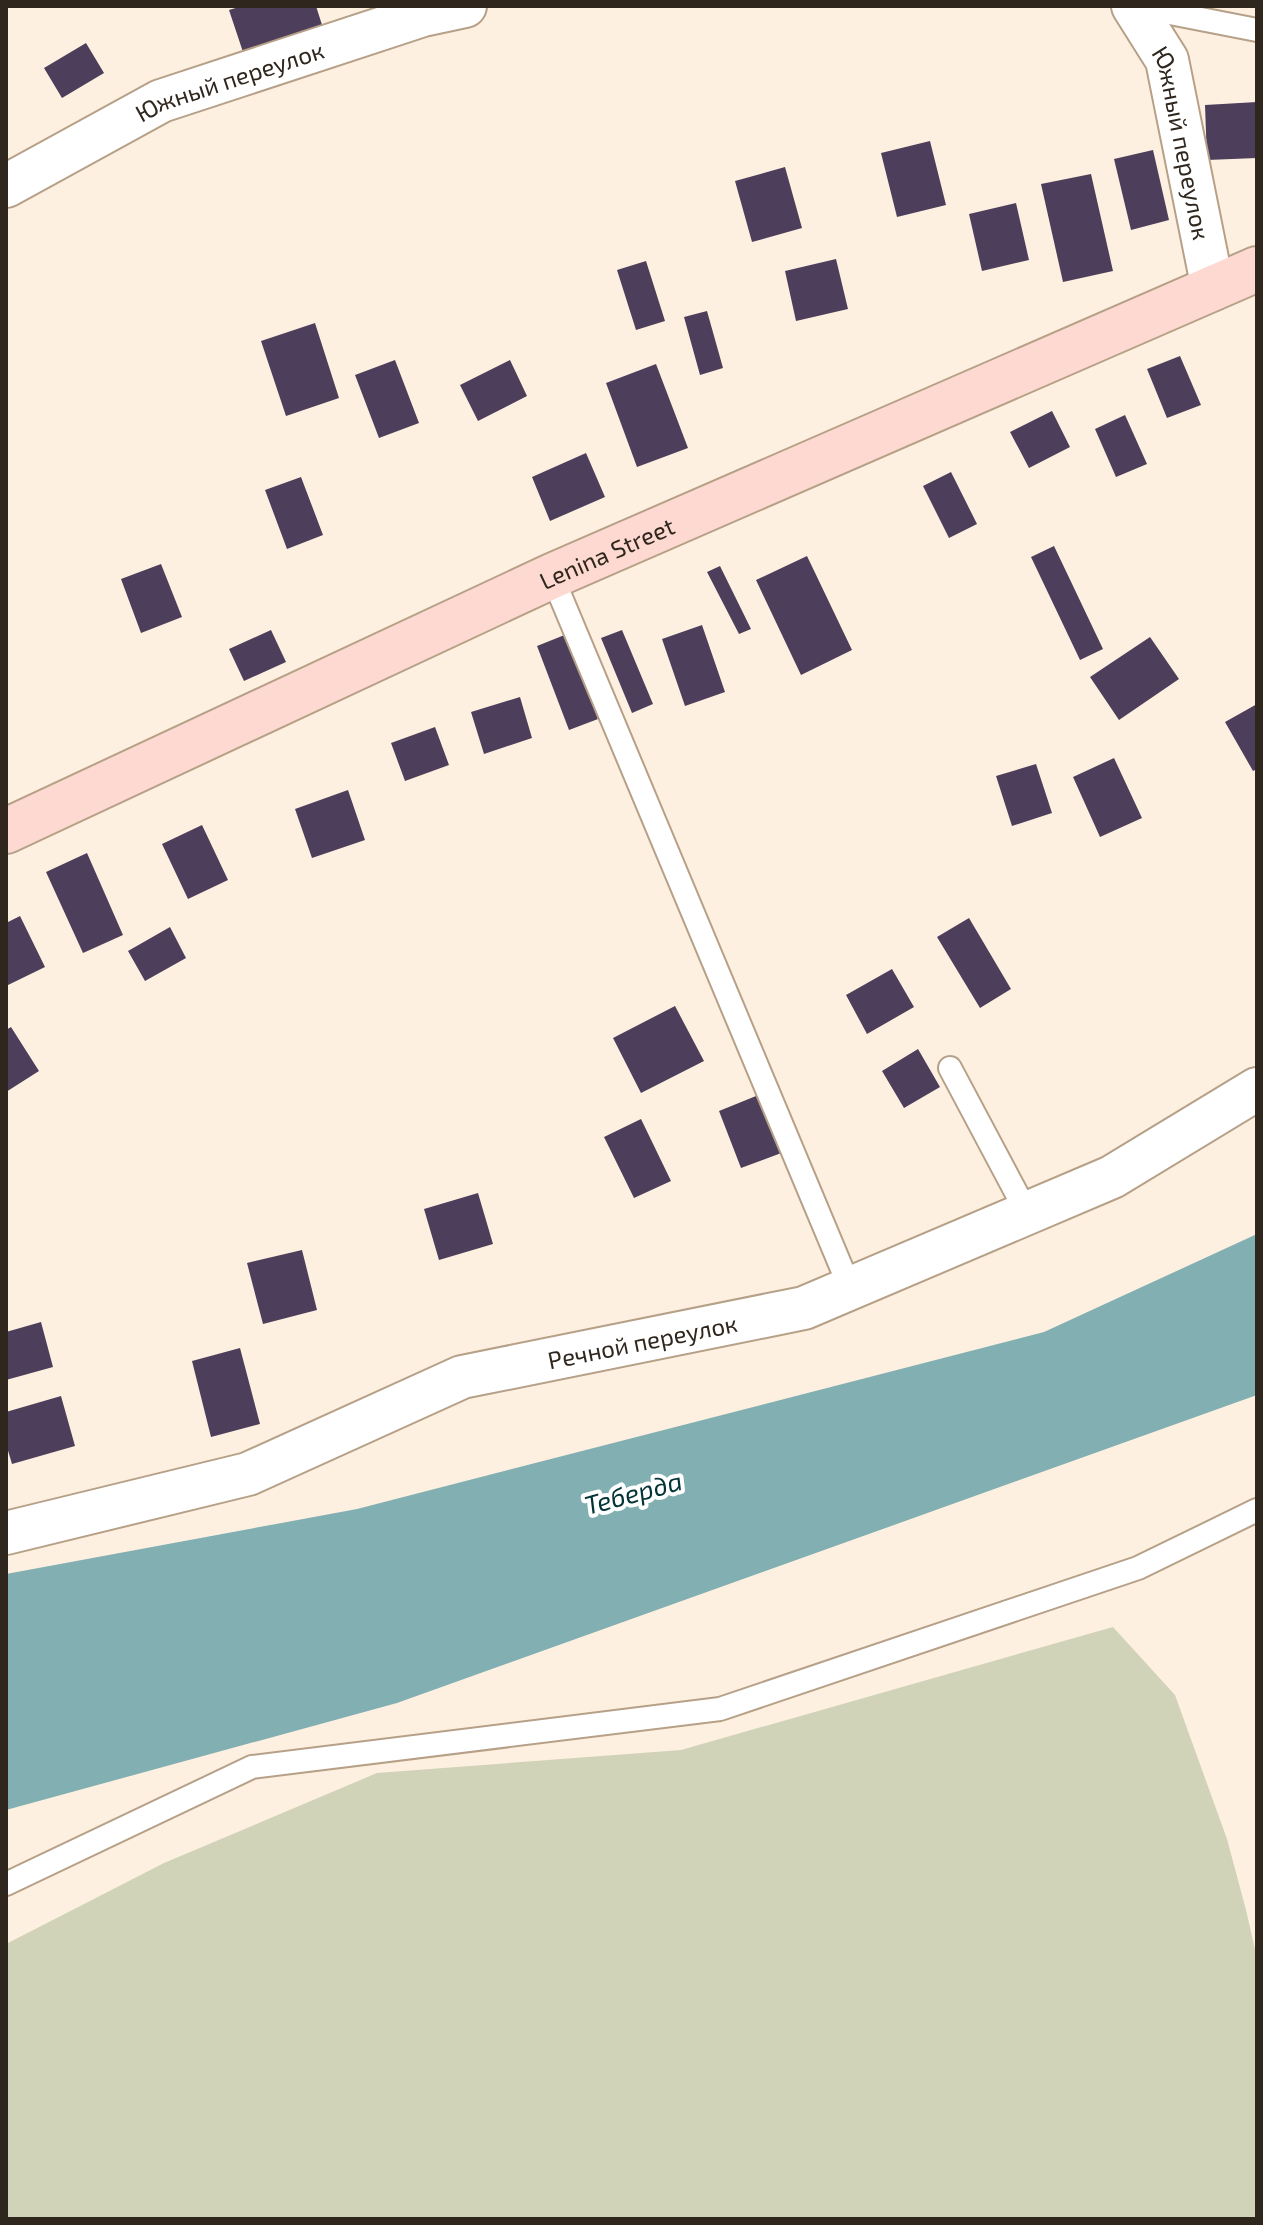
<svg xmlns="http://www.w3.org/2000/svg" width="1263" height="2225" viewBox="0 0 1263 2225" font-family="'Exo 2',sans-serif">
	<rect width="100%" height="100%" fill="#fef0e0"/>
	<path fill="#d0d3b8" d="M1113,1627l62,68 52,144 19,71 11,48v261h-1251v-275l158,-81 213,-90 304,-23z"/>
	<path fill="#81afb2" d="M1257,1234v161l-860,308 -391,107v-236l351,-65 687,-177z"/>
	<path fill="#4d3f5b" d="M242,6h74l7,22 -79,27 -15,-45z
		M86,43l18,30 -42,25 -18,-30z
		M1257,102v56l-50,2 -2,-55z
		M930,141l16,64 -49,12 -16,-64z
		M1153,150l16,70 -38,10 -17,-71z
		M785,167l17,61 -50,14 -17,-61z
		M1091,174l22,97 -50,11 -22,-98z
		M1016,203l13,57 -47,11 -13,-57z
		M836,259l12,50 -52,12 -11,-50z
		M646,261l19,60 -29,9 -19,-60z
		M707,311l16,57 -23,7 -16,-58z
		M315,323l24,75 -53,18 -25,-75z
		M1180,356l21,49 -34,13 -20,-49z
		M395,360l24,63 -40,15 -24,-63z
		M510,360l17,36 -49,25 -18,-36z
		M656,364l32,84 -51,19 -31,-84z
		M1052,411l18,36 -41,21 -19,-36z
		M1125,415l22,49 -31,13 -21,-48z
		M586,453l19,44 -55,24 -18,-44z
		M951,472l26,52 -28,14 -26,-52z
		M301,477l22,58 -36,14 -22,-59z
		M1054,546l49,103 -23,11 -49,-103z
		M807,556l45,94 -51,25 -45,-95z
		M161,564l21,53 -41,16 -20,-54z
		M720,566l31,63 -12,5 -32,-62z
		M702,625l23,67 -40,14 -23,-67z
		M271,630l15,32 -42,19 -15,-32z
		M622,630l31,74 -21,9 -31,-75z
		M567,634l31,85 -29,11 -32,-84z
		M1150,637l29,42 -60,41 -29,-43z
		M520,697l12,41 -48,16 -13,-42z
		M1257,704v65l-4,2 -28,-49z
		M435,727l14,38 -44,16 -14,-38z
		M1114,758l28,60 -42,19 -27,-60z
		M1036,764l16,49 -40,13 -16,-50z
		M348,790l17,50 -53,18 -17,-49z
		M202,825l26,55 -40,19 -26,-55z
		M87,853l36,82 -40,18 -37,-81z
		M20,916l25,51 -39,19v-63z
		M969,918l42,71 -31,19 -43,-71z
		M170,927l16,31 -41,23 -17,-30z
		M892,969l22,38 -47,27 -21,-39z
		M675,1006l29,55 -63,32 -28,-55z
		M11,1027l28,44 -33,21v-62z
		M918,1049l22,38 -36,21 -22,-37z
		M761,1094l23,58 -43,16 -22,-57z
		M641,1119l30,62 -37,17 -30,-61z
		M478,1193l15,51 -54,16 -15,-51z
		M302,1250l15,60 -54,14 -16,-61z
		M41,1322l12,45 -47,13v-48z
		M240,1348l20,76 -49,13 -19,-76z
		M61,1396l14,50 -63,18 -6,-20v-32z"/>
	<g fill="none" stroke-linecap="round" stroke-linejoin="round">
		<g stroke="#b6a087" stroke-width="26">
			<path id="lane" d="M1134,6l123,24
				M552,576l298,712
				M950,1068l77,145
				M6,1884l246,-117 468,-58 418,-141 119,-58"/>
		</g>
		<g stroke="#b6a087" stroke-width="46">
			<g id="street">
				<path id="s1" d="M1133,6l34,54 46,229"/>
				<path id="s2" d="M6,186l155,-85 262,-86 42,-9"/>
				<path id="s3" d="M6,1533l242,-59 214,-97 342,-69 308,-131 145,-88"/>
			</g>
		</g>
		<g stroke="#b6a087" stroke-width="48">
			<g id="secondary">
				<path id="s4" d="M6,831l546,-255 705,-307"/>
			</g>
		</g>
		<use href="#lane" stroke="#fff" stroke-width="22"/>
		<use href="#street" stroke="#fff" stroke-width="42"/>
		<use href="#secondary" stroke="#fdd9d1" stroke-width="44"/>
	</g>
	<g text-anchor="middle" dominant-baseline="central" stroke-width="8" stroke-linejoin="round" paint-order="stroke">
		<g font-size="24" fill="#2f261d" stroke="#fff">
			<text stroke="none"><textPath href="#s2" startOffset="248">Южный переулок</textPath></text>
			<text stroke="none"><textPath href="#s1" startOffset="148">Южный переулок</textPath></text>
			<text stroke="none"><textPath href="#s4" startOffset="662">Lenina Street</textPath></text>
			<text stroke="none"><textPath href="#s3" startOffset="668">Речной переулок</textPath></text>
		</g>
		<g font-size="26" font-style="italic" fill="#033336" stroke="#fff">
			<text transform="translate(633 1492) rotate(-15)">Теберда</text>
		</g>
	</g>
	<rect width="1263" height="2225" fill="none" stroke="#2f261d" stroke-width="16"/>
</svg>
